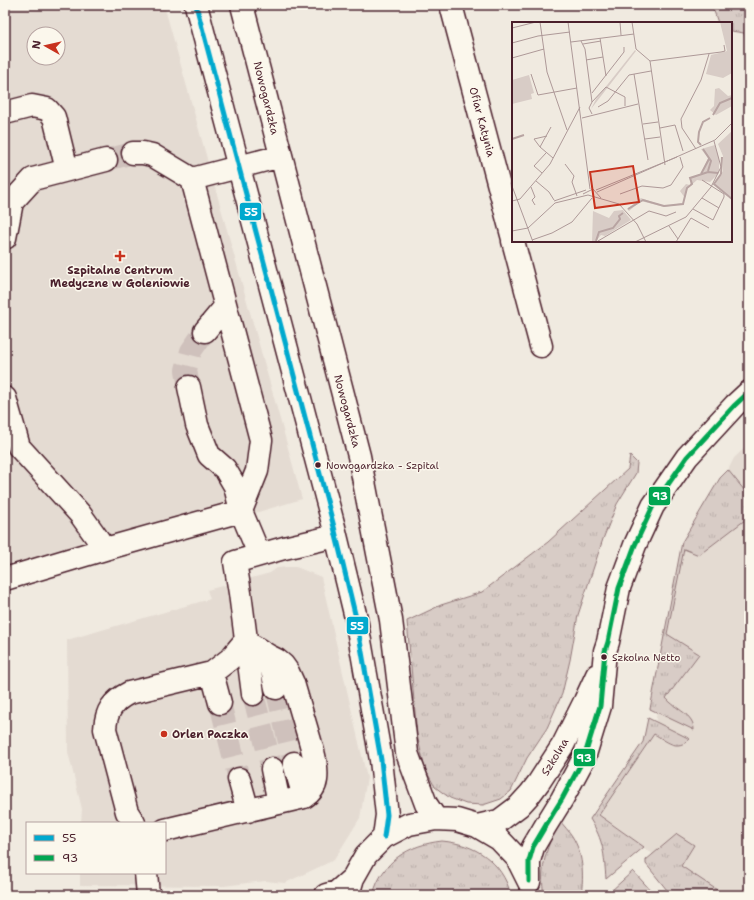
<svg xmlns="http://www.w3.org/2000/svg" width="754" height="900" viewBox="0 0 754 900" font-family="'Shantell Sans',sans-serif">
	<defs>
		<pattern id="grass-tufts" width="24" height="20" patternUnits="userSpaceOnUse"><rect width="24" height="20" fill="#d8ccc6"/><path d="M3 7l-1-3M5 7V3M7 7l1-3M15 17l-1-3M17 17v-4M19 17l1-3" fill="none" stroke="#bbafaa"/></pattern>
	</defs>
	<rect width="100%" height="100%" fill="#f0eae0"/>
	<filter id="ink" filterUnits="userSpaceOnUse"><feTurbulence type="fractalNoise" baseFrequency=".025" numOctaves="2"/><feDisplacementMap in="SourceGraphic" scale="8" xChannelSelector="R" yChannelSelector="G"/><feConvolveMatrix kernelMatrix="1 2 1 2 8 2 1 2 1" color-interpolation-filters="sRGB"/></filter>
	<g filter="url(#ink)">
		<path fill="#e4dbd2" fill-rule="evenodd" d="M5,5h159l126,450 12,44 -297,88zM34,34h24v24h-24z
			M749,444v451h-39l-58,-41 -34,-26 -20,-13 56,-82 13,-99 15,-92 38,-64 8,-8 6,-12z
			M287,567h9l25,10 46,201 -7,40 -26,42 -49,23 -19,-2 -19,2 -23,3 -144,-1v-12h85v-50h-84l1,-14 -14,-57 -1,-112 143,-41 -3,-9 63,-17 7,-5z"/>
		<path fill="url(#grass-tufts)" stroke="#917678" d="M712,5h37v44l-5,-16 -13,-2v-8h-13z
			M630,456l7,7 -1,10 -19,31 -14,35 -25,76 -8,45 -8,34 -15,34 -20,30 -16,33 -10,8 -18,6 -17,-1 -16,-6 -15,-11 -10,-18 -8,-34 -10,-114 34,-16 41,-13 66,-50 80,-73z
			M728,470l21,26v21l-50,38 -15,-6 -17,85 32,20 -33,44c10,12 28,16 28,32l-44,-21 32,-167 38,-64z
			M648,718l42,21c-14,13 -23,2 -36,-5l-55,81 45,32 -38,32c-2,-25 -2,-38 -16,-60l53,-77z
			M560,821c4,5 9,10 12,15 11,17 12,39 9,59h-37c-5,-25 3,-52 16,-74z
			M677,834l17,11 -13,21 36,24 5,5h-51l-25,-31v-4z
			M442,841c33,3 60,20 69,54h-138c9,-34 35,-50 69,-54z
			M633,871l22,24h-46l2,-4z"/>
		<g fill="none" stroke-linecap="round" stroke-linejoin="round">
			<path stroke="#cfc1bc" stroke-width="22" stroke-dasharray="22 11" stroke-linecap="butt" d="M106,160l27,-7
				M189,387l-3,-17 5,-19 14,-20
				M276,688l18,75
				M253,694l19,75
				M220,703l19,76"/>
			<g stroke="#4a1f2b" stroke-width="25">
				<path id="minor" d="M196,5l138,522 22,91 25,142 6,55 -3,22
					M242,5l117,451 32,164 16,133 19,51 10,15
					M451,5l62,234
					M5,113l27,-7 15,3 7,8 13,53
					M133,153h10l9,2 40,24 69,261 -4,31 -16,40
					M192,179l89,-23
					M5,238l7,-36 21,-23 73,-19
					M513,241l28,105
					M205,331l20,-24
					M189,387l8,38 12,30 16,14 10,17 6,25 18,43
					M5,398l14,49 61,67 25,35 136,-38
					M5,579l100,-30
					M269,656l7,32
					M212,673l8,30
					M253,694l-13,-101 -5,-31 49,-14 52,-12
					M272,769l7,34
					M239,779l9,32
					M134,823l-7,-11 -22,-83c1,-18 8,-28 24,-36l83,-20 18,-14 15,-18 24,15 8,4 6,5 5,7 5,11c5,17 10,34 15,51 4,14 10,31 8,46 -1,8 -6,13 -12,17
					M477,826l22,-5 20,-15 11,-12 9,-12 24,-37 22,-44 12,-26
					M165,830l139,-33 -10,-34
					M146,873l2,22
					M529,881v-20l4,-14 13,-22 16,-26 22,-41 16,-52 5,-55 3,-9 11,-54 16,-43 18,-39 34,-49 48,-52 14,-13
					M326,895l11,-3 16,-14
					M348,895l5,-17 13,-23 18,-18 25,-13 27,-5 21,1 20,6 22,13 18,19 12,24"/>
			</g>
			<use href="#minor" stroke="#fbf7ec" stroke-width="22"/>
			<g stroke="#fbf7ec" stroke-width="8">
				<path id="bus-1" d="M196,5l138,522 22,91 25,142 6,55 -3,22"/>
			</g>
			<g stroke="#fbf7ec" stroke-width="8">
				<path id="bus-2" d="M529,881v-20l4,-14 13,-22 16,-26 22,-41 16,-52 5,-55 3,-9 11,-54 16,-43 18,-39 34,-49 48,-52 14,-13"/>
			</g>
			<use href="#bus-1" stroke="#00a9ce" stroke-width="5"/>
			<use href="#bus-2" stroke="#00a651" stroke-width="5"/>
		</g>
	</g>
	<g fill="#c8321e" stroke="#fbf7ec" stroke-width="1.5">
		<path d="M118 250h4v4h4v4h-4v4h-4v-4h-4v-4h4z"/>
		<circle cx="164" cy="734" r="4"/>
	</g>
	<g fill="#4a1f2b" stroke="#fbf7ec" stroke-width="1.5">
		<circle cx="318" cy="465" r="3.5"/>
		<circle cx="604" cy="657" r="3.5"/>
	</g>
	<g text-anchor="middle" dominant-baseline="central" stroke-width="3" stroke-linejoin="round" paint-order="stroke">
		<g font-size="10" fill="#4a1f2b" stroke="#fbf7ec" text-anchor="start">
			<text x="326" y="465">Nowogardzka - Szpital</text>
			<text x="612" y="657">Szkolna Netto</text>
		</g>
		<g font-size="11" fill="#4a1f2b" stroke="#fbf7ec">
			<text transform="translate(266 98) rotate(76)">Nowogardzka</text>
			<text transform="translate(482 122) rotate(75)">Ofiar Katynia</text>
			<text transform="translate(347 411) rotate(75)">Nowogardzka</text>
			<text transform="translate(555 757) rotate(-59)">Szkolna</text>
		</g>
		<g font-size="11" font-weight="bold" fill="#4a1f2b" stroke="#fbf7ec">
			<text x="120" y="270">Szpitalne Centrum<tspan x="120" dy="13">Medyczne w Goleniowie</tspan></text>
			<text x="172" y="734" text-anchor="start">Orlen Paczka</text>
		</g>
	</g>
	<g transform="translate(512 22)">
		<rect width="220" height="220" fill="#f0eae0"/>
		<path d="M203,123l4,14v14l-9,9 -13,-2 -10,9 -4,15 -19,3 -23,-6 -12,10 -2,-2 14,-11 23,8 19,-3 2,-5 -5,-7 6,-7 4,1 1,-8 10,-3 7,-16 -7,-9zM111,188l8,10 -26,16 -4,-1 -5,6 2,1h-6l1,-31 16,7 5,-7z" fill="#d8ccc6"/>
		<path d="M208,0h12v51l-9,5 -17,-4 5,-19 16,-4zM123,28l1,1 -45,58 5,-10z" fill="#d8ccc6"/>
		<path d="M207,66l9,8 4,-1v11l-16,9 -6,-5 4,-4 1,-17z" fill="#d8ccc6"/>
		<path d="M17,53l5,18 -3,1 1,5 -20,5v-24zM220,109v67l-17,-14 8,-13v-15l-5,-12z" fill="#d8ccc6"/>
		<path fill="none" stroke="#b8a4a2" stroke-width="2" d="M201,93l7,-12 12,-5M0,117l12,-4M189,123l-3,-3 1,-10 4,-10 7,-4M191,127l8,12 -3,10M189,152l8,-15M209,152l-7,10 18,15M209,152l1,-17M116,187l15,-9 21,6 19,-2 4,-16 5,-4 -2,-6 18,-6 10,1M84,219l3,-9 14,-4 7,-9 -1,-3 4,-3"/>
		<path fill="none" stroke="#ae9998" stroke-width="1" d="M28,0l7,50 20,58M56,0l22,167M108,0l1,13M120,0l4,27 14,12 15,104M0,6l24,-6M88,16l6,38M69,19l4,8 7,53M59,20l63,-8M0,21l26,-7 32,-4M71,22l18,-3M0,36l32,-9M74,38l17,-3M138,39l71,-9 4,-1 -1,-6M19,52l7,21 39,-7M122,52l14,86M80,71l32,-41v-5M86,85l10,-6 21,-26 22,-4M80,92l-3,-6 3,-6 14,-15 19,10v9M70,96l56,-14M131,102l15,-2M39,105l-11,20 13,11M148,106l15,-3 8,26M133,117l15,-2M28,125l-6,-8 13,-3M184,127l-14,-21 -1,-9 20,-39 8,-26M53,142l9,12 -2,6 5,14M30,151l-8,-7 12,-13M24,159l13,11 5,8M0,164l21,56M19,165l4,10 -3,3 3,5M84,168l81,-33M85,170l118,-52 17,-17M71,172l10,-5 8,9M108,172l22,-8 21,2 8,-3 12,-18 -3,-10M76,173l31,9 18,20 9,18M190,176l17,10M0,179l8,-2 30,-35 30,-57M42,179l32,-11M181,187l20,11 11,-23v-3l-22,-14M179,196l18,10M157,204l9,13M0,209l16,-3 27,-25 33,-8M20,218l20,-7 20,-11 20,-24M86,219l51,-30 17,5 10,-4M123,220l51,-25 25,-30 10,-20 -7,-26M164,220l15,-24"/>
		<path fill="#c8321e" fill-opacity="0.15" stroke="#c8321e" stroke-width="2" d="M121,144l6,36 -44,6 -5,-36z"/>
		<rect width="220" height="220" fill="none" stroke="#4a1f2b" stroke-width="2"/>
	</g>
	<g stroke="#fbf7ec" stroke-width="1.5">
		<rect x="239" y="202" width="23" height="19" rx="4" fill="#00a9ce"/>
		<rect x="648" y="486" width="23" height="20" rx="4" fill="#00a651"/>
		<rect x="346" y="616" width="23" height="19" rx="4" fill="#00a9ce"/>
		<rect x="573" y="748" width="23" height="19" rx="4" fill="#00a651"/>
	</g>
	<g font-size="11" text-anchor="middle" font-weight="bold" fill="#fff">
		<text x="251" y="216">55</text>
		<text x="660" y="500">93</text>
		<text x="357" y="630">55</text>
		<text x="584" y="762">93</text>
	</g>
	<rect width="754" height="900" fill="none" stroke="#fbf7ec" stroke-width="20"/>
	<rect x="10" y="10" width="734" height="880" fill="none" stroke="#4a1f2b" stroke-width="1.5" filter="url(#ink)"/>
	<rect x="26" y="822" width="140" height="52" fill="#fbf7ec" stroke="#b4a19f"/>
	<rect x="34" y="835" width="20" height="6" fill="#00a9ce" stroke="#b4a19f"/>
	<text x="62" y="842" font-size="12" fill="#4a1f2b">55</text>
	<rect x="34" y="855" width="20" height="6" fill="#00a651" stroke="#b4a19f"/>
	<text x="62" y="862" font-size="12" fill="#4a1f2b">93</text>
	<g transform="translate(46 46) rotate(278)"><circle r="19" fill="#fbf7ec" stroke="#b4a19f"/>
	<path d="M0-3L7 15L0 10L-7 15Z" fill="#c8321e"/>
	<text y="-6" font-size="11" font-weight="bold" text-anchor="middle" fill="#4a1f2b">N</text>
	</g>
</svg>
